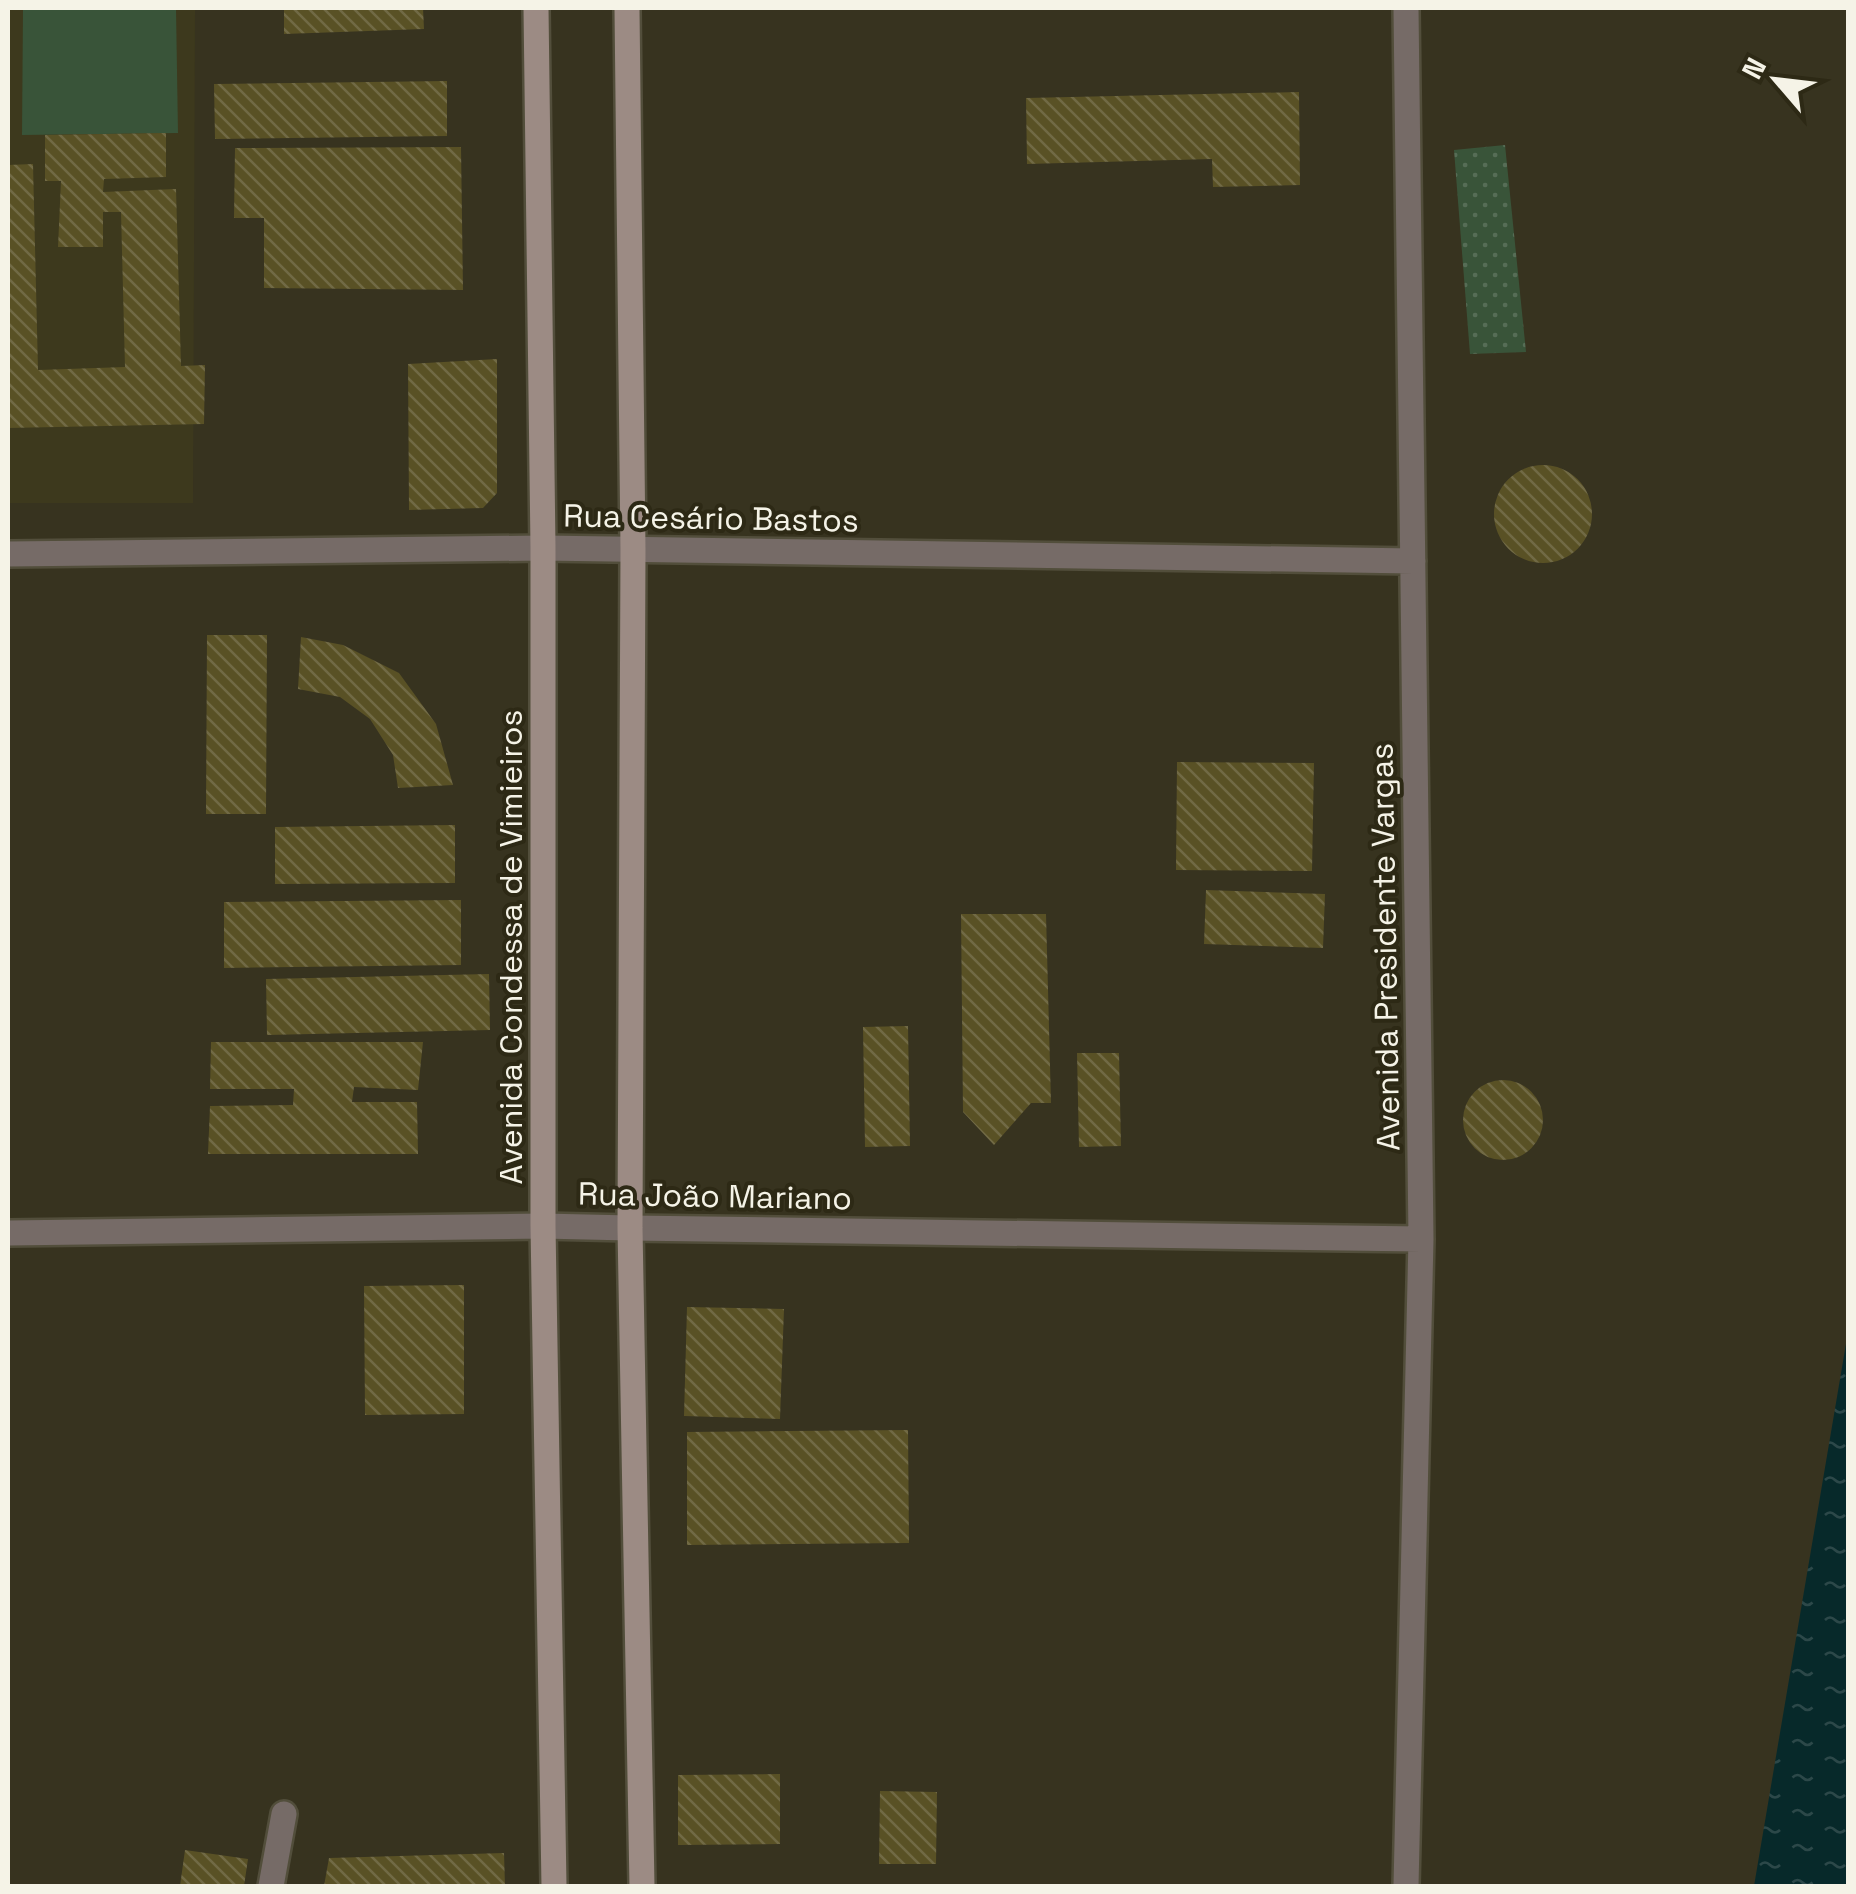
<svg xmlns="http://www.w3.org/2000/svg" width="1856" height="1894" viewBox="0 0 1856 1894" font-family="'Space Grotesk',sans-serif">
	<defs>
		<pattern id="park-dots" width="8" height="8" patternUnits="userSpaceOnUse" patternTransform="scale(2.5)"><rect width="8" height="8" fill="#395439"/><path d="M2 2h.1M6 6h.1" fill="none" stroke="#566d56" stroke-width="1.8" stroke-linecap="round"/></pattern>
		<pattern id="water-ripples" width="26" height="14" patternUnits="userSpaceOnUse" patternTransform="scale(2.5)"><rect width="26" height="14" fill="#07292a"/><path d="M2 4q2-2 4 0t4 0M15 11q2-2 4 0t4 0" fill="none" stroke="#2c4849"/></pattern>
		<pattern id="building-back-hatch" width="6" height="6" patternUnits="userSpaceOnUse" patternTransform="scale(2.5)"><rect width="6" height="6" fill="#595125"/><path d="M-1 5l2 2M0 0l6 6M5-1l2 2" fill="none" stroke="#716a45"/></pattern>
	</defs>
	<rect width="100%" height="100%" fill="#37331f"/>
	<path fill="#3d391d" d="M8,8h187l-2,495h-185z"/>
	<path fill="url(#park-dots)" d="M1505,145l21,207 -56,2 -16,-204z"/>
	<path fill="#395439" d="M23,8h153l2,125 -156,2z"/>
	<path fill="url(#water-ripples)" d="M1848,1332v554h-94z"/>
	<path fill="url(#building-back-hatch)" d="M284,8h139l1,21 -140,5z
		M447,81v55l-232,3 -1,-55z
		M1299,92l1,93 -87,2 -1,-28 -185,5 -1,-66z
		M166,133v44l-62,2 -1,13 73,-3 5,177 24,-1 -1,59 -196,4v-263l25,-1 5,206 87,-3 -4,-155h-18v35h-45l3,-66h-16v-46z
		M461,147l2,143 -199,-2v-70h-30l1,-70z
		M497,359v134l-14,15 -74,2 -1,-146z
		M1494 514a49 49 0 1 1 98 0a49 49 0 1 1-98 0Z
		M207,635h60l-1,179h-60z
		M301,637l42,8 56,28 37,51 17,61 -55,3 -5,-33 -23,-36 -30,-22 -42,-8z
		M1177,762l137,1 -2,108 -136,-1z
		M455,825v58l-180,1v-57z
		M1206,890l119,4 -2,54 -119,-4z
		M461,900v65l-237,3v-66z
		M961,914h85l5,189h-20l-37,42 -31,-33z
		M489,974l1,56 -223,5 -1,-56z
		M908,1026l2,120 -45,1 -2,-120z
		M211,1042h212l-5,48 -64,-3 -2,15h65l1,52h-210l2,-48 83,-1 1,-16h-84z
		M1077,1053h42l2,93 -42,1z
		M1463 1120a40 40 0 1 1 80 0a40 40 0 1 1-80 0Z
		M464,1285v129l-99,1 -1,-129z
		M687,1307l97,2 -4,110 -96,-3z
		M908,1430l1,113 -222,2v-113z
		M780,1774v70l-102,1v-70z
		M880,1791l57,1 -1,72h-57z
		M185,1850l63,9 -4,27h-64z
		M504,1853l1,33h-181l5,-28z"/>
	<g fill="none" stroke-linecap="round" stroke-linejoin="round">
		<g stroke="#524e3b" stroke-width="30">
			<path id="minor" d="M8,554l535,-6 870,13
				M630,1228l791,11
				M271,1886l13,-72
				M1406,1886l15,-647 -15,-1231"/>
		</g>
		<g stroke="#524e3b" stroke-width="30">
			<path id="tertiary" d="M8,1233l535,-7 87,2"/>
		</g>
		<g stroke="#524e3b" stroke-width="30">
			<path id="secondary" d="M536,8l7,540v678l11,660
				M627,8l6,542 -3,678 12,658"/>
		</g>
		<use href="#minor" stroke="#766b67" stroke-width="25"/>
		<use href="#tertiary" stroke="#766b67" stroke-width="25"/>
		<use href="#secondary" stroke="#9c8b84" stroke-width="25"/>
	</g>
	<g text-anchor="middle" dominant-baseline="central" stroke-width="8" stroke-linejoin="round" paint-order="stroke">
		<g font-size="32" fill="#f5f3e7" stroke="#2d2915">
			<text transform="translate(711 518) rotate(1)">Rua Cesário Bastos</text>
			<text transform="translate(511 947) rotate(-90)">Avenida Condessa de Vimieiros</text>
			<text transform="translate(1385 947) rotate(-91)">Avenida Presidente Vargas</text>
			<text transform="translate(715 1196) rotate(1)">Rua João Mariano</text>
		</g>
	</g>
	<rect width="1856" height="1894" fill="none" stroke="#f5f3e7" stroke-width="20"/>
	<g transform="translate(1776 80) rotate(298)" stroke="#2d2915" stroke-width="8" paint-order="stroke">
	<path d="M0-8L18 38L0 25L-18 38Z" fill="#f5f3e7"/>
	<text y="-15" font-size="28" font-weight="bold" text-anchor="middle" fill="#f5f3e7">N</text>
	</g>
</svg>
